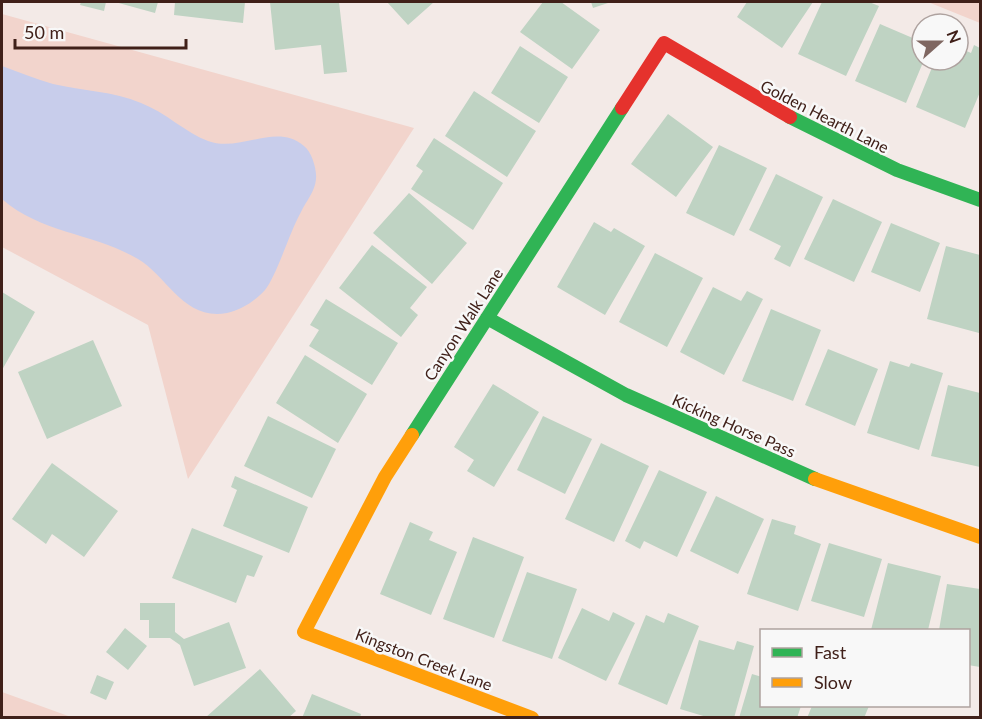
<svg xmlns="http://www.w3.org/2000/svg" width="982" height="719" viewBox="0 0 982 719" font-family="Lato,sans-serif">
	<rect width="100%" height="100%" fill="#f3eae7"/>
	<path fill="#f2d4cc" d="M928,2h52v21z
		M2,14l412,114 -226,351 -40,-154 -146,-78z
		M2,692l69,25h-69z"/>
	<path fill="#c8cdeb" d="M2,66c17,6 34,13 51,18 30,7 60,7 88,19 24,9 45,30 67,38 32,12 68,-19 96,5 8,6 13,24 12,33 -1,13 -10,22 -15,33 -11,19 -24,63 -36,78 -10,11 -24,20 -38,23 -43,8 -59,-36 -89,-54 -44,-26 -96,-25 -136,-60z"/>
	<path fill="#bfd3c3" d="M81,2h25l-2,9 -24,-6z
		M115,2h43l-3,11z
		M175,2h70l-2,21 -69,-8z
		M270,2h69l8,70 -23,2 -3,-29 -46,5z
		M387,2h47l-26,23z
		M543,2h18l39,28 -28,39 -52,-37z
		M591,2h20l-18,6z
		M747,2h66l-31,46 -45,-31z
		M822,2h47l10,4 -33,70 -48,-22z
		M880,24l42,18 2,18 -18,43 -51,-22z
		M974,45l6,3v44l-15,36 -49,-21 19,-47h23v-13l13,6z
		M520,46l48,31 -29,46 -48,-30z
		M474,91l62,40 -29,46 -62,-41z
		M668,114l45,33 -37,50 -45,-33z
		M434,138l69,45 -30,47 -62,-41 12,-18 -7,-5z
		M719,145l48,23 -33,68 -48,-23z
		M776,174l47,23 -33,70 -16,-8 7,-13 -32,-16z
		M409,193l58,50 -35,41 -59,-51z
		M833,199l49,23 -28,60 -50,-23z
		M594,222l17,10 3,-4 31,18 -40,69 -48,-28z
		M891,223l49,20 -20,49 -49,-20z
		M372,245l55,42 -17,21 8,7 -17,22 -62,-49z
		M946,246l34,9 -1,78 -52,-14z
		M655,253l48,25 -36,69 -48,-25z
		M713,287l28,14 6,-10 16,8 -39,76 -44,-23z
		M2,292l33,20 -33,58z
		M326,299l72,44 -26,42 -63,-39 10,-16 -9,-5z
		M771,309l50,21 -28,71 -51,-20z
		M93,340l29,66 -75,33 -29,-67z
		M828,349l50,20 -23,57 -50,-21z
		M305,355l62,39 -29,49 -62,-40z
		M890,361l19,6 2,-4 32,10 -24,77 -52,-17z
		M493,384l46,28 -45,75 -27,-16 7,-11 -20,-13z
		M948,385l32,8v74l-49,-11z
		M268,416l68,33 -24,49 -68,-32z
		M543,416l49,23 -27,55 -48,-24z
		M601,443l48,23 -35,76 -49,-23z
		M52,463l66,48 -34,46 -32,-23 -6,10 -34,-25z
		M659,470l48,22 -30,65 -33,-16 -4,8 -15,-8z
		M235,476l73,31 -19,46 -66,-27 14,-36 -6,-3z
		M716,496l48,23 -26,55 -48,-23z
		M772,519l24,7 -2,8 27,10 -23,67 -51,-17z
		M410,522l23,10 -4,8 28,12 -26,63 -51,-21z
		M192,528l71,28 -9,21 -7,-2 -11,28 -64,-25z
		M473,537l51,20 -30,81 -51,-19z
		M829,543l53,16 -18,58 -53,-16z
		M888,563l53,13 -13,54h-57z
		M527,572l50,17 -25,70 -50,-18z
		M947,584l33,5v78l-12,-2v-35h-29z
		M140,603h35v29l9,7 45,-17 17,46 -52,18 -14,-41 -10,-7h-21v-18h-9z
		M582,608l27,13 4,-9 22,11 -29,58 -48,-23z
		M668,613l31,13 -32,79 -49,-21 28,-69 18,8z
		M125,628l22,18 -19,24 -22,-18z
		M699,640l35,10 3,-9 17,5 -20,72h-24l-30,-9z
		M260,669l36,42 -8,7h-83z
		M752,674l10,3v29h39l-4,12h-58z
		M97,675l17,7 -8,18 -16,-7z
		M312,694l49,20 -1,4h-58z
		M812,706h57l-5,12h-57z"/>
	<g fill="none" stroke-linecap="round" stroke-linejoin="round">
		<path stroke="#30b455" stroke-width="14" d="M790,117l107,53 83,30
			M487,318l139,77 189,84
			M412,435l210,-327"/>
		<path stroke="#ff9f0a" stroke-width="14" d="M412,435l-27,42 -81,155 228,86
			M815,479l165,58"/>
		<path stroke="#e5322d" stroke-width="14" d="M622,108l42,-65 126,74"/>
	</g>
	<g text-anchor="middle" dominant-baseline="central" stroke-width="5" stroke-linejoin="round" paint-order="stroke">
		<g font-size="16" fill="#402019" stroke="#f8f8f8">
			<text transform="translate(825 116) rotate(27)">Golden Hearth Lane</text>
			<text transform="translate(463 324) rotate(-57)">Canyon Walk Lane</text>
			<text transform="translate(734 425) rotate(24)">Kicking Horse Pass</text>
			<text transform="translate(424 659) rotate(21)">Kingston Creek Lane</text>
		</g>
	</g>
	<rect width="982" height="719" fill="none" stroke="#402019" stroke-width="6"/>
	<rect x="760" y="629" width="210" height="78" fill="#f8f8f8" stroke="#aea29f" stroke-width="1.5"/>
	<rect x="772" y="648" width="30" height="9" fill="#30b455" stroke="#aea29f" stroke-width="1.5"/>
	<text x="814" y="659" font-size="18" fill="#402019">Fast</text>
	<rect x="772" y="678" width="30" height="9" fill="#ff9f0a" stroke="#aea29f" stroke-width="1.5"/>
	<text x="814" y="689" font-size="18" fill="#402019">Slow</text>
	<g transform="translate(940 42) rotate(69)"><circle r="28" fill="#f8f8f8" stroke="#aea29f" stroke-width="1.5"/>
	<path d="M0-4.5L10 22L0 15L-10 22Z" fill="#7f6761"/>
	<text y="-9" font-size="16" font-weight="bold" text-anchor="middle" fill="#402019">N</text>
	</g>
	<path d="M15 39v9h171v-9" fill="none" stroke="#402019" stroke-width="3"/>
	<text x="24" y="39" font-size="18" fill="#402019" stroke="#f8f8f8" stroke-width="4.5" paint-order="stroke">50 m</text>
</svg>
